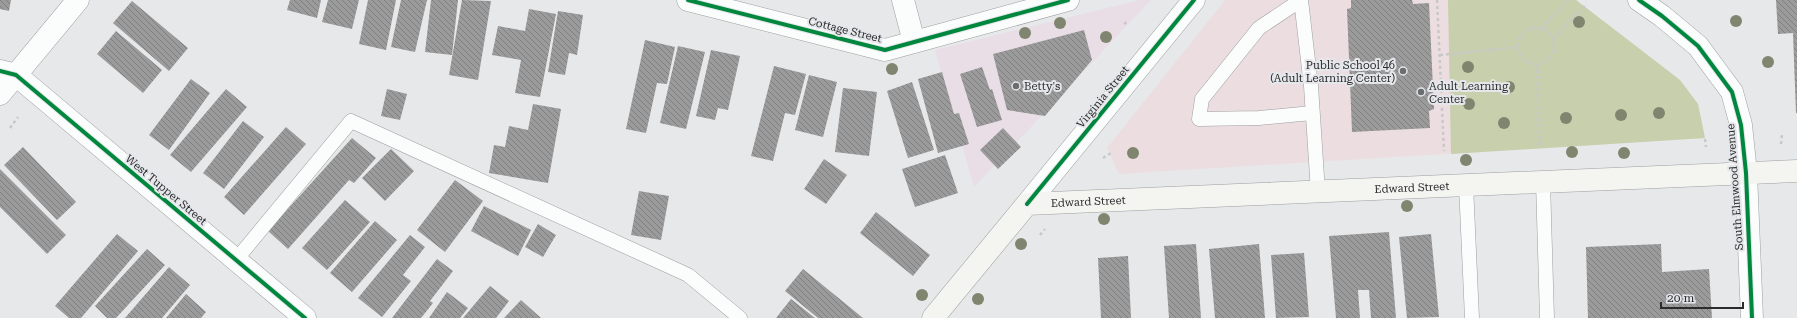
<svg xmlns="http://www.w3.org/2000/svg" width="1797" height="318" viewBox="0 0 1797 318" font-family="'Roboto Serif',serif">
	<defs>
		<pattern id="building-back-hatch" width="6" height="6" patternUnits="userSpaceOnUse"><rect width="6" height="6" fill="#9b9b9c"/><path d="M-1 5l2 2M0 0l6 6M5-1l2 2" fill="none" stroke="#7f7f7f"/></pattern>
	</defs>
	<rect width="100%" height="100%" fill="#e6e8ea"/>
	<path fill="#e9dee6" d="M1140,0h11l-177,187 -39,-137z"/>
	<path fill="#ecdee0" d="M1225,0h351l104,80 18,24 7,34 -586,36 -12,-26z"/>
	<path fill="#c7cfac" d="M1448,0h128l104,80 18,24 7,34 -254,16z"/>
	<path fill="url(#building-back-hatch)" d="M0,0h11l-2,11 -9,-2z
		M290,0h31l-4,18 -30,-8z
		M328,0h31l-7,29 -30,-7z
		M368,0h28l-10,50 -27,-6z
		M401,0h26l-12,52 -24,-5z
		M431,0h27l-6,55 -27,-3z
		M462,0l29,1 -13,79 -29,-5z
		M1351,0h61l1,4 16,-1 5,106 -5,2 1,17 -78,4 -5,-123 4,-1z
		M1776,0h21v113h-1l-3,-80 -15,1z
		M132,1l56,47 -19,23 -56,-48z
		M529,9l27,5 -16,83 -25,-4 6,-33 -29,-5 6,-29 27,5z
		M558,11l25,4 -6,40 -8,-2 -4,22 -17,-3z
		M1084,30l8,30 -47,56 -38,-6 -14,-56z
		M116,31l46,39 -19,23 -46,-39z
		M645,40l30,7 -8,37 -10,-1 -11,50 -20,-4z
		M678,46l27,6 -19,77 -26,-6z
		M711,50l29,6 -12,54 -10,-2 -3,12 -19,-4z
		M774,66l32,8 -11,41 -10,-2 -12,48 -22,-5z
		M982,67l8,23 2,-1 10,31 -25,7 -17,-53z
		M942,72l12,42 5,-1 10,31 -31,9 -20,-74z
		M809,75l28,7 -14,55 -28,-7z
		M191,79l19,14 -41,57 -20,-15z
		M912,82l22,68 -26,8 -21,-67z
		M843,88l34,4 -8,64 -34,-4z
		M226,89l21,18 -56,65 -21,-17z
		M387,89l20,5 -7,26 -19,-4z
		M533,104l28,5 -13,74 -59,-10 5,-28 11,2 4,-21 19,4z
		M243,121l21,16 -40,52 -21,-16z
		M286,127l20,17 -62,71 -20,-18z
		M1003,128l18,19 -23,22 -18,-19z
		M352,138l24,20 -22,25 -5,-3 -61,69 -20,-18z
		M23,147l53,55 -19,18 -53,-55z
		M391,149l23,22 -29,30 -23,-23z
		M945,155l13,38 -43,14 -13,-38z
		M824,159l23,16 -21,29 -22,-15z
		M0,169l66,66 -19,19 -47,-47z
		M455,180l28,21 -38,51 -28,-22z
		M639,191l30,5 -8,44 -30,-5z
		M345,200l25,22 -43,48 -25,-22z
		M484,206l47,24 -13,26 -47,-25z
		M876,212l54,43 -17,21 -53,-43z
		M375,221l22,19 -45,52 -22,-19z
		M538,224l18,11 -13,22 -18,-10z
		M1389,232l7,86h-25l-2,-28h-11l2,28h-24l-7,-82z
		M117,234l21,17 -57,67h-12l-14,-12z
		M1431,234l8,83 -32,1 -8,-81z
		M410,235l15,12 -22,28 8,6 -29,36 -24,-19z
		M1196,244l5,74h-32l-5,-72z
		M1259,244l6,74h-50l-6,-69z
		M1661,244l1,28 47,-3 3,49h-124l-2,-71z
		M147,249l18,16 -49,53h-9l-12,-12z
		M1304,253l5,64 -33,1 -5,-63z
		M1128,256l3,62h-30l-3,-60z
		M437,259l16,12 -23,30 3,2 -12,15h-29z
		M169,267l21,18 -28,33h-37z
		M803,269l60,49h-45l-33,-27z
		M490,286l19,15 -13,17h-33z
		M447,292l21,16 -8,10h-31z
		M186,294l20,18 -5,6h-35z
		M791,299l24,19h-39z
		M521,300l20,18h-37z"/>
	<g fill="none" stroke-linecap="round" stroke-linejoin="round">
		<g stroke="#9d9ea0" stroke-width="15">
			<path id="service" d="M1301,0l-42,28 -57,71 -3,20 60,-1 53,-5
				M1301,0l10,86 7,106
				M1543,182l4,136
				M1466,185l6,133
				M235,261l116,-140 337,154 52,43"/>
		</g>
		<g stroke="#9d9ea0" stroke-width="23">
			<path id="minor" d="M688,0l197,50 183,-50
				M903,0l11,42
				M0,71l16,4 289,243
				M0,94l78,-94
				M1027,204l167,-204"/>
		</g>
		<g stroke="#9d9ea0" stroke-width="23">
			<path id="tertiary" d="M1639,0l23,16 36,30 34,46 9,33 5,48 6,145"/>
		</g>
		<g stroke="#9d9ea0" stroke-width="23">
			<g id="secondary">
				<path id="s1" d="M933,318l94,-114 770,-33"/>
			</g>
		</g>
		<path stroke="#c8c8c8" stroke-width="2.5" stroke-dasharray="3 3" stroke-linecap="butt" d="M1437,0l7,151
			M1124,24l3,-2
			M1518 46a18 18 0 1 1 36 0a18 18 0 1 1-36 0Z
			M1542,28l26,-28
			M1553,38l34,-34
			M1440,55l78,-8
			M1537,64l3,82
			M10,128l8,-11
			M1705,139l1,8
			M1781,144l1,-10
			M1103,158l8,-5
			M1040,235l5,-6"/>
		<use href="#service" stroke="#fbfcfc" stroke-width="14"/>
		<use href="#minor" stroke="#fbfcfc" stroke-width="22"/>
		<use href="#tertiary" stroke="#fbfcfc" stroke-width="22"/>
		<use href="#secondary" stroke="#f4f4f1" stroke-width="22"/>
		<g stroke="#e5e7eb" stroke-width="6">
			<path id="cycleway" d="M688,0l197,50 183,-50
				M1639,0l23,16 36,30 34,46 9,33 5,48 6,145
				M0,71l16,4 289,243
				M1027,204l167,-204"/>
		</g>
		<use href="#cycleway" stroke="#00873e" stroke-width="4"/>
	</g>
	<g fill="#808570">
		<circle cx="1736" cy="21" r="6"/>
		<circle cx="1579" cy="22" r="6"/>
		<circle cx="1060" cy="23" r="6"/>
		<circle cx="1025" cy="33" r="6"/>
		<circle cx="1106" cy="37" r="6"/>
		<circle cx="1768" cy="62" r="6"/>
		<circle cx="1468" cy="67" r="6"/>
		<circle cx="892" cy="69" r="6"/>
		<circle cx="1509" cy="87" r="6"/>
		<circle cx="1469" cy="104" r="6"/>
		<circle cx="1659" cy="113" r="6"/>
		<circle cx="1621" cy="115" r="6"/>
		<circle cx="1566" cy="118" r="6"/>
		<circle cx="1504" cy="123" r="6"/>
		<circle cx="1572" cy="152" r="6"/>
		<circle cx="1133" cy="153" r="6"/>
		<circle cx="1624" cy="153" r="6"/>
		<circle cx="1466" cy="160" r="6"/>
		<circle cx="1407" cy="206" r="6"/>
		<circle cx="1104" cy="219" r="6"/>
		<circle cx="1021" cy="244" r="6"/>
		<circle cx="922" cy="295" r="6"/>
		<circle cx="978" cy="299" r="6"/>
	</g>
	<g fill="#6c6d6e" stroke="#e5e7eb" stroke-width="1.5">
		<circle cx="1403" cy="71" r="4"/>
		<circle cx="1016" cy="86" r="4"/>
		<circle cx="1421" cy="92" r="4"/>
	</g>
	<g text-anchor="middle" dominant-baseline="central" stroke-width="4" stroke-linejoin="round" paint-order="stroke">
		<g font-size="11" fill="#2a2b2c" stroke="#e5e7eb">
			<text transform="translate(845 30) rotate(14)">Cottage Street</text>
			<text transform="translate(1103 97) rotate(-51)">Virginia Street</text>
			<text transform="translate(1735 187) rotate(-94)">South Elmwood Avenue</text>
			<text stroke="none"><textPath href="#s1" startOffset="533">Edward Street</textPath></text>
			<text transform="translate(166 190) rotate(40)">West Tupper Street</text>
			<text stroke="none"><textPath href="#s1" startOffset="209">Edward Street</textPath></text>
		</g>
		<g font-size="11" fill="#2a2b2c" stroke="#e5e7eb" text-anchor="start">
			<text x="1395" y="65" text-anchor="end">Public School 46<tspan x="1395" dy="13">(Adult Learning Center)</tspan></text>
			<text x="1024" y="86">Betty's</text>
			<text x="1429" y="86">Adult Learning<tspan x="1429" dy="13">Center</tspan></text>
		</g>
	</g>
	<path d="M1661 302v6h82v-6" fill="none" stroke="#2a2b2c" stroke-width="2"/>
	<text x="1667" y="302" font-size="12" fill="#2a2b2c" stroke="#e5e7eb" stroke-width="3" paint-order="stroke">20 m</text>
</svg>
